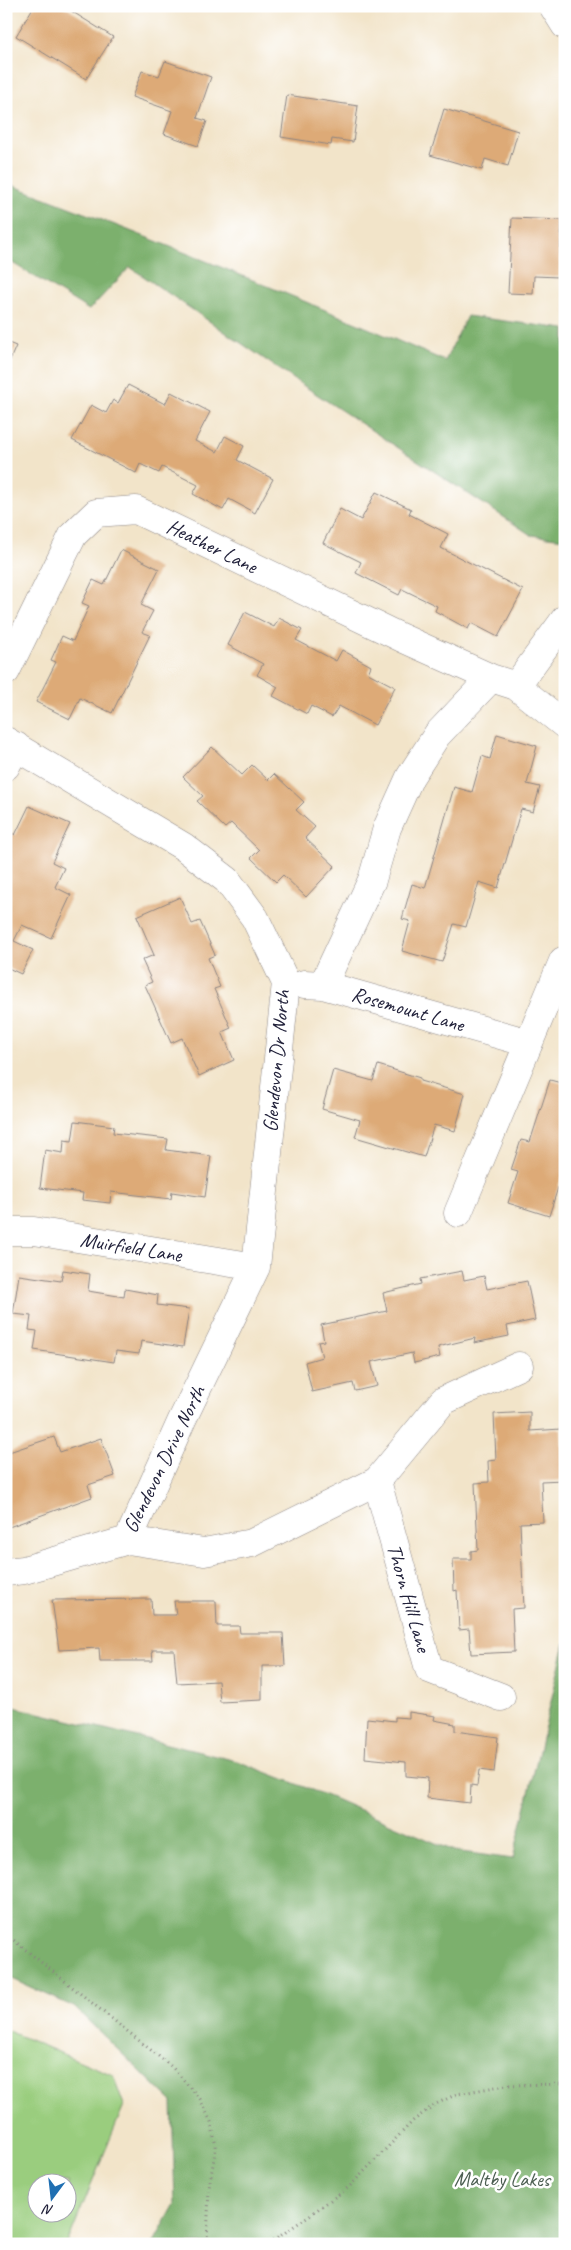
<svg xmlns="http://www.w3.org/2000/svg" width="571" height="2250" viewBox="0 0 571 2250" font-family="Caveat,sans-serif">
	<rect width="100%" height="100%" fill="#fff"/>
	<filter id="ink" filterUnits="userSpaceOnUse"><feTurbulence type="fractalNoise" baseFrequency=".02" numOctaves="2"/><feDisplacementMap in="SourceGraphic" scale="10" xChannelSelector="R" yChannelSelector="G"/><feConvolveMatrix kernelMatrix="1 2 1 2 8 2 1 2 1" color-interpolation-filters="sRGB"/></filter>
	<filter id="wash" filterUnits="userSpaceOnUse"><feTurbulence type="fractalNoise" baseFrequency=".0096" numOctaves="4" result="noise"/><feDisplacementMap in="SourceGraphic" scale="20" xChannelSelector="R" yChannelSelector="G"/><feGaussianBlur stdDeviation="1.12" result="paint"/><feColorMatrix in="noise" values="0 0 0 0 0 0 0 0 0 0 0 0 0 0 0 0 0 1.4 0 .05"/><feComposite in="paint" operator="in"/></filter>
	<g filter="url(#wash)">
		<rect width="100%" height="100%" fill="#f2e4c9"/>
		<path fill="#9acd7e" stroke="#5e785c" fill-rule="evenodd" d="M6,2030l107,45 11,30 -57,139h-61zM38,2182h30v30h-30z"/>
		<path fill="#7bb06d" stroke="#4e6954" d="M6,183c148,56 294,115 439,178l22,-45 98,13v210l-34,-4 -236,-155 -165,-113 -41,43 -83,-51z
			M565,1643v601h-412l22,-40 -3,-102 -98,-95 -68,-31v-271l231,56 93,36 124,54 59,8z"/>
		<g id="blocks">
			<path fill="#da7" d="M34,6h29l50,31 -27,42 -70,-43z
				M165,61l46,16 -14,41 10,3 -9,25 -34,-12 8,-23 -40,-14 10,-26 17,5z
				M287,95l71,11 -5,36 -21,-3 -1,6 -50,-8z
				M444,109l74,22 -10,35 -23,-7 -3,11 -52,-15z
				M512,218l50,2 -3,57 -25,-1 -1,18 -25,-1z
				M6,342l10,4 -10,23z
				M128,385l37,19 6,-12 39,20 -15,29 22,11 8,-16 19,10 -7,14 36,19 -18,34 -26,-14 -6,11 -30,-16 5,-9 -36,-18 -3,6 -19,-9 -4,9 -64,-33 19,-35 15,8 7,-13 5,3z
				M376,492l35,17 -2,5 39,20 -7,14 82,42 -25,47 -27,-14 -3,6 -33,-18 2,-5 -35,-17 -3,6 -43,-22 5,-11 -38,-19 17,-34 21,11z
				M121,550l38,19 -18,36 12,6 -11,21 8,3 -38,78 -32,-15 -10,21 -34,-17 20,-40 -5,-2 11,-24 11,5 16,-35 -7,-3 11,-23 11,5z
				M245,612l29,15 5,-9 23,12 -6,10 40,21 6,-11 29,16 -3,7 27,14 -20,38 -36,-19 -7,11 -21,-11 -4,8 -34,-18 5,-9 -21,-12 6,-11 -35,-19z
				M497,734l40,12 -10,38 13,3 -7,25 -12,-3 -23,79 -19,-6 -13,45 -12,-3 -12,38 -40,-11 8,-30 -8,-2 10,-35 13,4 29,-101 18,5 10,-36 8,3z
				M212,747l30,28 10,-10 16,15 6,-6 30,28 -8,8 19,17 -10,11 30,28 -29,31 -23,-22 -7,7 -25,-24 8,-8 -28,-27 -6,5 -28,-27 6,-5 -20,-19z
				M29,806l41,18 -18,38 12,6 -9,19 16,8 -20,43 -29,-13 -8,16 19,9 -12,24 -15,-7v-128l4,-7 5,3z
				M180,897l12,27 8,-3 15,34 -7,3 12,29 -6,2 17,39 -9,4 12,28 -35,16 -17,-38 -11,5 -26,-58 7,-3 -10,-22 12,-5 -17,-39z
				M378,1065l42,13v3l45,13 -10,37 -21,-6 -10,32 -69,-20 5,-17 -38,-11 11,-39 40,11z
				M550,1080l15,4v95l-4,-1 -12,38 -41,-13 10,-31 -7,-2 10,-30 9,2z
				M75,1121l39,5 -1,7 55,6 -2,11 45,6 -6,41 -33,-5 -1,7 -60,-7 -1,11 -28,-3 1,-7 -43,-5 5,-38 18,3 1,-13 8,1z
				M63,1270l27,4 -2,17 36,6 1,-8 33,6 -1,10 32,4 -6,38 -42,-6 -2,13 -23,-3 -2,11 -80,-12 3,-19 -8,-1 2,-14 -18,-2 6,-39 42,6z
				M462,1271l2,9 20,-4 3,13 40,-8 8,39 -28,6 2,10 -35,7 1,-5 -37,9 2,10 -26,6 -2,-10 -41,9 6,24 -22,5 -2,-8 -41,9 -7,-30 17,-5 -4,-15 6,-1 -3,-16 66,-14 -4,-18 38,-9 -1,-5z
				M530,1412v19l31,-2 2,51 -22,1 2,41 -23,1 4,85 -12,1 2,43 -43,2 -2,-25 -10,1 -2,-40 -3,1 -1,-32h18v-8l7,-1 -3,-67 14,-1 -1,-21 8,-1 -2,-46z
				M54,1437l6,15 41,-14 14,38 -27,9 4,12 -86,31v-75z
				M151,1599l1,16h24l-2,-14h42l1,25h22l1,7h43l2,33h-23v34l-42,2 -2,-21 -41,2 -3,-33h-22l1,11h-53l-1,-13 -40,2 -7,-50z
				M409,1712l26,4 -1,4 21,4v7l43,6 -4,35 -15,-2 -2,16 -6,-1 -1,18 -43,-5 1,-20 -22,-2v-14l-41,-4 2,-40 28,3v-4l14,1z"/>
		</g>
	</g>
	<g filter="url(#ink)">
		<use href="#blocks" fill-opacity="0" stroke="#8a8382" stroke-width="1"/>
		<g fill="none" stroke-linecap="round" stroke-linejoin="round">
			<g stroke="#8a8382" stroke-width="29">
				<path id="minor" d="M553,6l12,19
					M6,671l67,-136 23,-22 40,-3 266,128 89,40 25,8 49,39
					M516,686l49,-67
					M6,741l178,106 43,33 28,38 31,65 -30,284 -74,153 -54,120 -104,30 -18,2
					M6,766l10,-20
					M304,984l19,1 206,58
					M323,985l49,-105 15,-52 23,-51 27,-42 54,-57
					M458,1213l105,-252
					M6,1231h28l222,36
					M377,1481l52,188 72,28
					M128,1540l76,12 48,-9 125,-62 66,-80 76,-35"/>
			</g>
			<path stroke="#8a8382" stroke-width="3" stroke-dasharray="1 4" stroke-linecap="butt" d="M6,1934l166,133 28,32 11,23 5,24 -7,42 -2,56
				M269,2244l80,-57 64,-66 21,-16 23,-11 49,-9 59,-1"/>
			<use href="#minor" stroke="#fff" stroke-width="28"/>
		</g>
	</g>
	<g text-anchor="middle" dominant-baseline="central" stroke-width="5" stroke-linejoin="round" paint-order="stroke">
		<g font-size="21" fill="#22223b" stroke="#fff">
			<text transform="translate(212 546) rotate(26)">Heather Lane</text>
			<text transform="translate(408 1009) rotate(16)">Rosemount Lane</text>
			<text transform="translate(276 1061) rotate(-85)">Glendevon Dr North</text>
			<text transform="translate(131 1247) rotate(9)">Muirfield Lane</text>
			<text transform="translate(164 1459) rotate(-64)">Glendevon Drive North</text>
			<text transform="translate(409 1598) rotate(74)">Thorn Hill Lane</text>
		</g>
		<g font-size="21" fill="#4c5e52" stroke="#fff">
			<text x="502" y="2179">Maltby Lakes</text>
		</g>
	</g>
	<rect width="571" height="2250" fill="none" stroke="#fff" stroke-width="25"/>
	<g transform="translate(52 2198) rotate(195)"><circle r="24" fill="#ffffff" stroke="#a7a7b1"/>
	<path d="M0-4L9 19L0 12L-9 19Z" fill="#1f6fb2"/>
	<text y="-8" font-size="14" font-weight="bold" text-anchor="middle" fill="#22223b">N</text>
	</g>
</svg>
